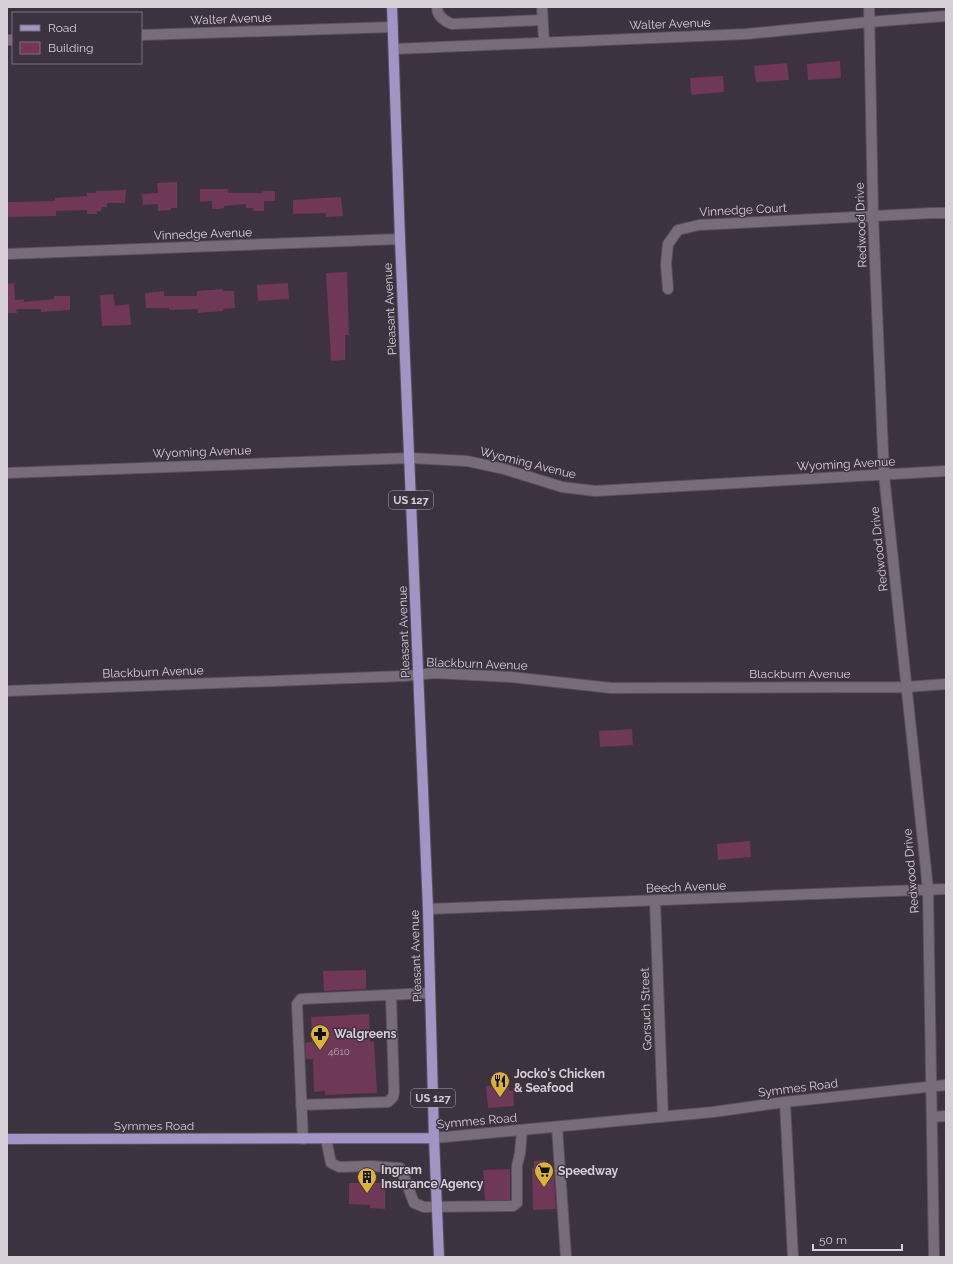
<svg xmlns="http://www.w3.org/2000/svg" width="953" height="1264" viewBox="0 0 953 1264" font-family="Raleway,sans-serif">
	<rect width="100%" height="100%" fill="#3d323f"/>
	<path fill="#6e3856" d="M840,61l1,17 -33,2 -1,-16z
		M787,63l2,17 -33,2 -2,-16z
		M723,76l1,16 -33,3 -1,-17z
		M177,182v26h-6v2l-13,1v-7l-15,1 -1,-11 16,-1 -1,-10z
		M200,189h28v4h35v-2h12v10h-11v10h-10l-1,-3h-7v-4l-22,2v2l-5,1h-7v-8l-12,1z
		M126,190l-1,13h-18v4h-5l-1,4h-4v3h-10v-4l-31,1v5l-49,1v-15l48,-1v-3l32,-2v-3h9v-2z
		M341,197l2,19 -17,1v-4l-33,1v-14z
		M347,272l2,63h-4v25l-14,1 -5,-88z
		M14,283l1,17 9,-1v3l30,-3v-3h16v14l-29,2v-3h-25l1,4h-10v-29z
		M288,283l1,16 -31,2 -1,-16z
		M223,289v2h11l1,17 -12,1v2l-25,2v-4l-29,1v-2h-23l-1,-15 19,-2v5h33v-5z
		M113,294l2,12 14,-2 2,21 -29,1 -2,-31z
		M632,729l1,16 -33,2 -1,-16z
		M750,841l1,16 -33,3 -1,-16z
		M366,970v19l-42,2 -1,-20z
		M369,1014l1,28 4,-1 3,52 -52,2v-4l-11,1 -1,-33h-7l-1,-16 7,-1 -1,-25z
		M508,1074l1,17 4,-1 1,16 -26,2 -2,-22h7l-1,-11z
		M545,1160v8l8,-1 3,42 -23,1 -1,-42h2v-7z
		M510,1169v31h-25l-2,-30z
		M349,1183h36v26l-15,-1v-3l-21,-1z"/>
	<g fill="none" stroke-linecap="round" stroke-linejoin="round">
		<g stroke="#59505b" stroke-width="12">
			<path id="minor" d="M437,7c0,9 7,14 15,17l90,-4
				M542,7l2,35
				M869,7l4,209 11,259 44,414 6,368
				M141,35l252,-8
				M7,40h6
				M394,49l352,-15 123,-12 77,-6
				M7,254l393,-15
				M668,289l-2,-25 2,-20 10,-14 21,-5 233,-12h14
				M7,473l403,-15 57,3 37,8 58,18 33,4 351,-20
				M7,691l397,-15 31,-3 76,4 100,11 295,-1 40,-3
				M655,901l8,216
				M428,909l518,-20
				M785,1102l8,155
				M301,1105l87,-3 5,-5 1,-5 -3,-97
				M932,1117l14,-1
				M557,1127l9,130
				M434,1138l279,-26 72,-10 161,-17
				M303,1139l-6,-135 4,-5 129,-6
				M326,1139l5,24 8,4 32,-1 29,2 5,11 9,24 10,4 89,-1 4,-3v-37l3,-13 2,-23"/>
		</g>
		<g stroke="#59505b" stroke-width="12">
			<path id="major" d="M392,7l8,232 28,670 6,229 5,119
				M7,1139l427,-1"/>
		</g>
		<use href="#minor" stroke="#786c7a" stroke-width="10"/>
		<use href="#major" stroke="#a394c5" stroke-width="10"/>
	</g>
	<defs>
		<g id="pharmacy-pin" transform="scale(1)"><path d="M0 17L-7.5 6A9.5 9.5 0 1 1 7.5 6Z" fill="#dbb233" stroke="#3d323f"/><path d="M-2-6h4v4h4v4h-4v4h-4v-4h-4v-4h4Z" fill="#111"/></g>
		<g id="restaurant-pin" transform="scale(1)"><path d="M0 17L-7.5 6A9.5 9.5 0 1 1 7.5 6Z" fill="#dbb233" stroke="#3d323f"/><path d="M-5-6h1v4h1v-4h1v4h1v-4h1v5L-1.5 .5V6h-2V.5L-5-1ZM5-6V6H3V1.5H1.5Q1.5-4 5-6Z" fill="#111"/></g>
		<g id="supermarket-pin" transform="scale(1)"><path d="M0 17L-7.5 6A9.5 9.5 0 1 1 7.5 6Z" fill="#dbb233" stroke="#3d323f"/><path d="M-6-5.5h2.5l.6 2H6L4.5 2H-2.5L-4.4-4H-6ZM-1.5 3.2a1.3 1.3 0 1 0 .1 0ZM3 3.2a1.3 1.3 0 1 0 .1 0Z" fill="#111"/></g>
		<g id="building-pin" transform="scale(1)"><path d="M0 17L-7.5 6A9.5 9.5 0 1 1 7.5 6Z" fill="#dbb233" stroke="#3d323f"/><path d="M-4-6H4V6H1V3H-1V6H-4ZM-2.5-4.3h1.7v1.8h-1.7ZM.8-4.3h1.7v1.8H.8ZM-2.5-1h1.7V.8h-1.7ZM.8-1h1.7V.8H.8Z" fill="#111"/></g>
	</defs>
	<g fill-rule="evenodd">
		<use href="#pharmacy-pin" x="320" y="1034"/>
		<use href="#restaurant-pin" x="500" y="1081"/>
		<use href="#supermarket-pin" x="544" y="1171"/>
		<use href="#building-pin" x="367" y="1177"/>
	</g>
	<g text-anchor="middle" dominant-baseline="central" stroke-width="3" stroke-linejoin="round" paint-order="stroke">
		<g font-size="10" fill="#bca9b7">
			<text x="339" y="1051">4610</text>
		</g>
		<g fill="#3d323f" stroke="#a8a0a9" stroke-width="1">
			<rect x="389" y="491" width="44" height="18" rx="3"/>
			<rect x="411" y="1089" width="44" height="18" rx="3"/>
		</g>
		<g font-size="11" font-weight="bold" fill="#d6cfd7">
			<text x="411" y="500">US 127</text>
			<text x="433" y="1098">US 127</text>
		</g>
		<g font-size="12" fill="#d6cfd7" stroke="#3d323f">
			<text transform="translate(231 19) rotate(-2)">Walter Avenue</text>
			<text transform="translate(670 24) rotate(-2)">Walter Avenue</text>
			<text transform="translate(743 210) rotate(-3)">Vinnedge Court</text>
			<text transform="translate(861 225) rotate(-92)">Redwood Drive</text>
			<text transform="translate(203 234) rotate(-2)">Vinnedge Avenue</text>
			<text transform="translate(390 309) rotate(-93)">Pleasant Avenue</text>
			<text transform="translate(202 452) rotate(-2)">Wyoming Avenue</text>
			<text transform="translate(528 463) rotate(14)">Wyoming Avenue</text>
			<text transform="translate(846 464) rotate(-3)">Wyoming Avenue</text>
			<text transform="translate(879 549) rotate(-96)">Redwood Drive</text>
			<text transform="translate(404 632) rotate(-92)">Pleasant Avenue</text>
			<text transform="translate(477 664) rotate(2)">Blackburn Avenue</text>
			<text transform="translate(153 672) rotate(-2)">Blackburn Avenue</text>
			<text x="800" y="674">Blackburn Avenue</text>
			<text transform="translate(911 871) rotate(-95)">Redwood Drive</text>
			<text transform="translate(686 887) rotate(-2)">Beech Avenue</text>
			<text transform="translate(416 956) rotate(-92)">Pleasant Avenue</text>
			<text transform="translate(646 1009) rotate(-92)">Gorsuch Street</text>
			<text transform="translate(798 1088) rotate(-7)">Symmes Road</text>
			<text transform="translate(477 1121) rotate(-5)">Symmes Road</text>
			<text x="154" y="1126">Symmes Road</text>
		</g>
		<g font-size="12" font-weight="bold" fill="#d6cfd7" stroke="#3d323f" text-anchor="start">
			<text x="334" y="1034">Walgreens</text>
			<text x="514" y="1074">Jocko's Chicken<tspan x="514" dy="14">&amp; Seafood</tspan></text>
			<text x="381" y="1170">Ingram<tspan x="381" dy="14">Insurance Agency</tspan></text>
			<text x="558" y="1171">Speedway</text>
		</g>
	</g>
	<rect width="953" height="1264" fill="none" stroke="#d6cfd7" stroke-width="16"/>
	<rect x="12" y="12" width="130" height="52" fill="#3d323f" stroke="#7a717c"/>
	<rect x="20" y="25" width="20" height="6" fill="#a394c5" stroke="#7a717c"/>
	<text x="48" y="32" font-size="12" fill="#d6cfd7">Road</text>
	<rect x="20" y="42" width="20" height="12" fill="#6e3856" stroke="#7a717c"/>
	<text x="48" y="52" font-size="12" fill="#d6cfd7">Building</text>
	<path d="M813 1244v6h89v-6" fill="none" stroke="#d6cfd7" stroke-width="2"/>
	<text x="819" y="1244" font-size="12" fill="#d6cfd7" stroke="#3d323f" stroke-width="3" paint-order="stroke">50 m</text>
</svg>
